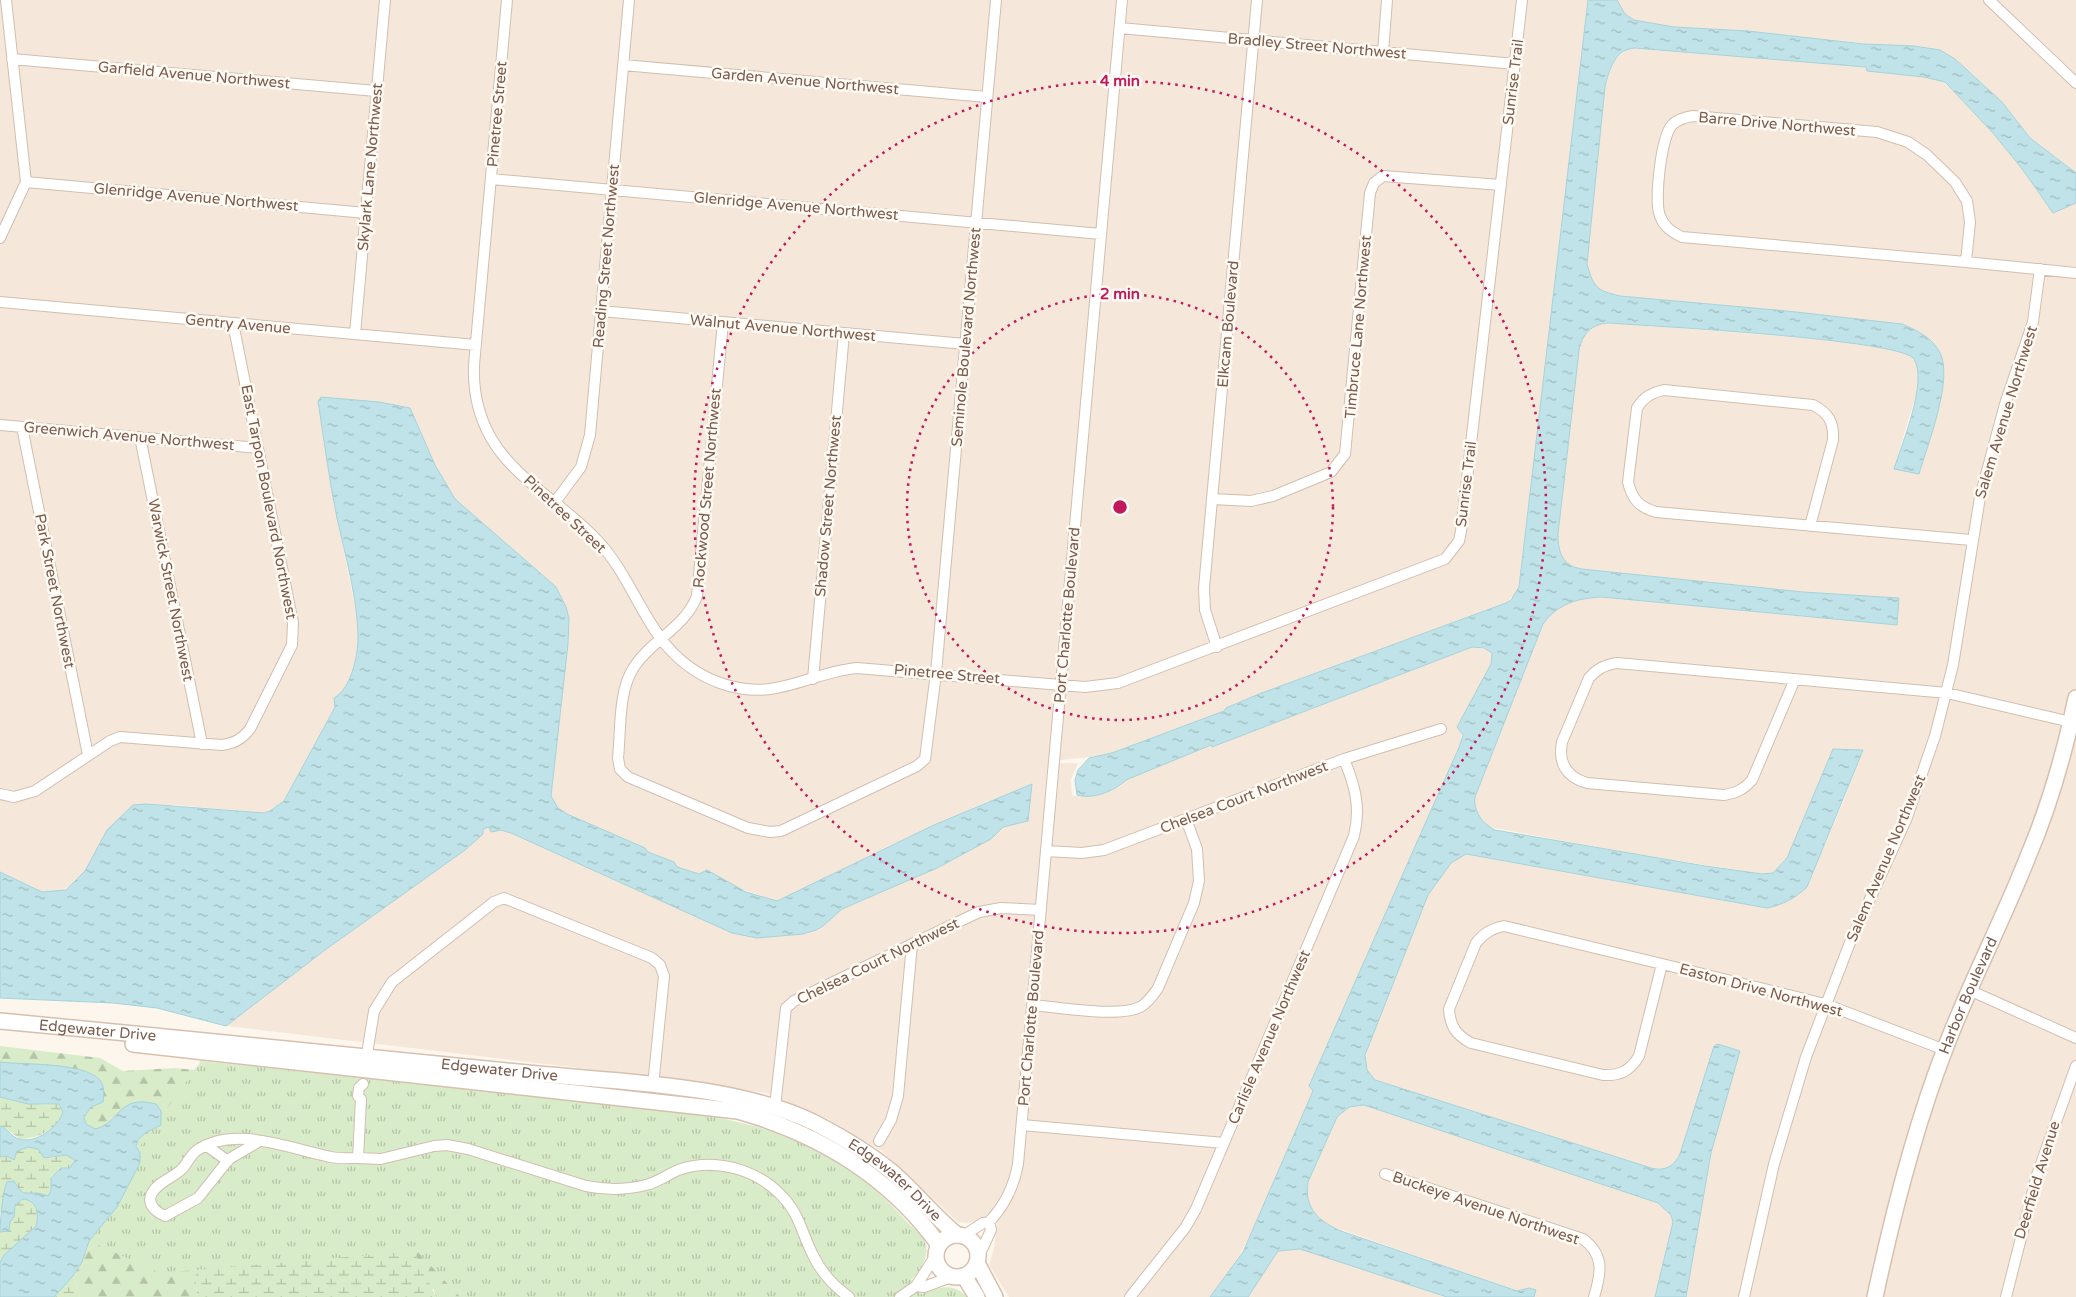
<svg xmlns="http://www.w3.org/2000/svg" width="2076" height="1297" viewBox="0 0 2076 1297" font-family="'Varela Round',sans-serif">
	<defs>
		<pattern id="forest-firs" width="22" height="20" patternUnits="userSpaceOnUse" patternTransform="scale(1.25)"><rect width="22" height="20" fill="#d8ecc9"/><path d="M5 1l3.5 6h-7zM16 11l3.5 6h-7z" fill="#b4c2a5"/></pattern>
		<pattern id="wetland-marsh" width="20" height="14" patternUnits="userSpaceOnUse" patternTransform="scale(1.25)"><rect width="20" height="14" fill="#d8ecc9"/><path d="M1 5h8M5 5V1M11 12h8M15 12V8" fill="none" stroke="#b4c2a5"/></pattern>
		<pattern id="park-tufts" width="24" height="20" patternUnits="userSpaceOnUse" patternTransform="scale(1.25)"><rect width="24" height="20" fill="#d8ecc9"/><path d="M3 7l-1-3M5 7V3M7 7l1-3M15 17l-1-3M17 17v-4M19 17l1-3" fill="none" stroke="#b4c2a5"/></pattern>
		<pattern id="water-ripples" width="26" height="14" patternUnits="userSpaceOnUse" patternTransform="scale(1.25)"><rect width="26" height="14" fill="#bfe3e8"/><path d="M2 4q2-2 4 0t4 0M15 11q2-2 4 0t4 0" fill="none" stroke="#a0bbbe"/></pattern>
	</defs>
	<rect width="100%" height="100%" fill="#fdf6ec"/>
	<path fill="#f5e8da" d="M0,0h1117l-102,1152 -7,31 -10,21 -15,15 -15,4 -10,-1 -76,-71 -54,-32 -62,-26 -101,-15 -439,-52 99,-76 140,-100 18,-16v-5l6,-3 22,7 221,100 71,1 20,-8 19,-17 95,-41 54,-29 12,-12 19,-5 -34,-21 -211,100 -101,-34 -2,-5 -26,-10 -3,-4 -78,-34 -9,-6 -7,-12 17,-152 -12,-57 -101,-88 -20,-34 -117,-64 18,110 21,107 1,21 -4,30 -12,25 -8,4 1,8 -51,95 -14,10 -6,2 -87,-8h-44l-55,75 -7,6 -12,6h-17l-42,-20z
		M1128,0h460l-69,587 -3,6 -10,10 -247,91 -33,14 -2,3 -112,42 -11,3 -42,4z
		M1617,0h459v173l-46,-35 -28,-36 -47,-43 -74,-14 -133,-14 -74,-4 -40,-6 -9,-7z
		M1629,48l89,5 148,14 1,4 73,8 23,21 30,33 30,37 30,43 23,-10v1094h-390l25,-144 29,-102 -22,-7 -4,2 -34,108 -8,12 -8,3 -16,-2 -244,-78 -29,-9 -8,-10 -2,-8 3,-16 60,-151 23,-32 14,-9 302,54 32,-13 8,-8 37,-87 18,-50h-29l-46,108 -14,15 -11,1 -132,-21 -141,-26 -14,-18v-12l68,-173 5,-7 15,-12 24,-7 15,-1 295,28 2,-27 -96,-6 -221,-23 -14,-4 -7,-8 -3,-8v-15l21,-183 5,-16 11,-9 14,-3 185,14 79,8 34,8 7,6 5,12 -1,17 -24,80 25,6 25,-95 -2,-21 -40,-34 -115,-13 -167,-15 -20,-5 -6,-5 -7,-22 18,-177 8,-25z
		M1472,647l17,3 4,8 -31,73 -2,14 -151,341 4,5 -62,143 -18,33 -23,30h-201l-20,-32 5,-16 3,-28 10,-12 11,-22 5,-23 3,-33h4l1,-10h-4l10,-111h3l1,-10h-4l13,-144h3v-10h-2l8,-83h19l-7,17 1,15 12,2 19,-4 17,-7 6,-6 85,-36 2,3z
		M1364,1105l294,98 13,12 2,7 -18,75h-121l2,-7 -7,-2 -12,3 -192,-67 -9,-7 -6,-11 -4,-12 2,-11 29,-66 12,-10z
		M1300,1249l16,4 131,44h-199l30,-46z"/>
	<path fill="url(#forest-firs)" d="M0,1046l100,12 23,13 52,-3 58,6 133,117 108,106h-38l-2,-8 -240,-32 3,40h-117l-7,-21 9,-14 7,-21 49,-90c-5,-12 8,-18 16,-24l-42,-9c-5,7 -9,9 -17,12l-9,-6 -2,-7 7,-10 9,-27 -15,-9 -85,-9z"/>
	<path fill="url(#wetland-marsh)" d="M0,1097l44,8 15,-1 4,8c-7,18 -25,27 -43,27l-16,-12 -4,-1z
		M28,1147l10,2 7,9c11,2 20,-8 30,1l-5,9h-9l-10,9v14l-3,5c-7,-1 -22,-1 -27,-4l-17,5v9l-4,7v-56z
		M23,1199c15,2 16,15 13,27l-32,29 -4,7v-30c11,-6 12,-15 15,-27z
		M408,1238l28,59h-239l-3,-40z
		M73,1276l7,21h-26l2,-3z"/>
	<path fill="url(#park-tufts)" d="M201,1061l485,51c42,7 82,15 121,33 39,17 73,46 101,78 5,5 13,11 16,17 7,15 -3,30 -13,40l10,14c20,-7 30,-12 47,3h-508l-43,-46 -257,22 -84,-38z"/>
	<path fill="url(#water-ripples)" stroke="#a5d3da" d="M1588,0h29l8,14 9,6 40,7 74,4 116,13 50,2 26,4 15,9 47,43 28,36 46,35v30l-23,10 -30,-43 -30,-37 -48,-51 -21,-5 -57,-6 -1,-4 -231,-19c-20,1 -26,22 -30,39l-18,177c7,24 9,26 33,32l167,15 115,13c14,6 29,13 37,27 16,25 -12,95 -20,123l-25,-5c8,-26 34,-87 20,-110 -12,-20 -266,-33 -305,-36 -18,1 -27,11 -30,28l-21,183c0,18 4,32 24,35l221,23 96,6 -2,27 -295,-28c-24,1 -45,7 -59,27l-68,173c-2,14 8,27 20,33l210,36 57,8 11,-1 14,-15 46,-109 30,1 -56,137c-11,11 -25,18 -40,21l-301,-54 -15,9 -23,32 -63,160 2,15 8,10 273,87c15,5 25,1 32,-13l34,-108 4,-2 22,7 -29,102 -25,144h-31l18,-75 -2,-7 -13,-12 -294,-98 -15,2 -12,10 -29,65c-4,26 10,39 33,49l176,60 12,-3 7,2 -2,7h-87l-147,-48 -22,2 -30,46h-38l33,-45 70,-161 -4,-5 151,-341 3,-10 -6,-8 34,-63 1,-11 -8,-5 -12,-1 -260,100 -1,-2 -85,35c-11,11 -34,20 -49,15l-2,-15 3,-10 11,-12 23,-5 112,-42 2,-3 33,-14 247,-91 5,-3 8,-13z
		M321,397l58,5 31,6 25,57 20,34 92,80 9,8 10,20 3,11 -1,26 -17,152 7,12 9,6 78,34 3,4 26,10 3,5 22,7 8,-4 39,22 31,9 157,-76 98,-41 -4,37 -25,6 -12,12 -54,29 -95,41 -19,17 -7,4 -13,4 -46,4 -25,-5 -221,-100 -10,-3 -10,2 -2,-5 -6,2v5l-18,16 -140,100 -99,76 -69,-18 -44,-5 -113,-5v-126l42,20 24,-2 19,-19 22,-41 26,-25 13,-1 118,9 6,-2 14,-10 51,-94 -1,-9c17,-9 24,-42 24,-61 0,-36 -13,-83 -21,-119 -8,-39 -13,-78 -19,-117z
		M0,1062c25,3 81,0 99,17 6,7 5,15 4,23l-12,5 -7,10 2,7 9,5c26,-6 22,-35 61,-25l5,7v14l-16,8 -7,7 -2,6 4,7v10l-23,44 -28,34 -7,21 -9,14 -19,21h-54v-35l4,-7 32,-29c3,-12 2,-25 -13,-27l-8,6 -1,12 -4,5 -1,9 -9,1c0,-10 3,-43 7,-50l7,-1c9,14 7,12 22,12 4,0 8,2 12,3l3,-5v-13l10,-10h9l5,-8 -9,-5 -22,3 -6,-9 -10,-2 -11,4 -3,9 -7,-4 -7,1v-31c8,2 11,11 19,13 18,5 39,-12 44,-27l-4,-8h-31l-28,-7z"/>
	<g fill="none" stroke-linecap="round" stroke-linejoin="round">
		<g stroke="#d1beb0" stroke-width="12">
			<path id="street" d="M507,0l-33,365c-1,26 4,50 17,73 24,42 73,66 106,102 46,49 50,116 123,143 56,20 86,-10 137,-15l228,19 33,-4 327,-124 14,-18 2,-10 61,-531
				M1989,0l87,83
				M1120,28l395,36
				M1383,52l4,-52
				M12,59l364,32
				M623,65l364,32
				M1693,116l184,16 31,10 19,13 28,27 12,19 3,21 -4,40 -284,-25c-10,-5 -18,-10 -22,-21 -6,-15 1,-79 12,-91 6,-6 14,-8 21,-9z
				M491,179l610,55
				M26,182l340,31
				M0,238l26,-56 -20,-182
				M1966,262l110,11
				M0,302l476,43
				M601,311l364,33
				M723,322l-26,274c-12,32 -45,43 -63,71 -16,24 -13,63 -16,91l2,11 8,8 120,51 22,4 11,-1 136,-65 8,-7 11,-86 60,-673
				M355,334l30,-334
				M0,425l258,23
				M22,427l66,328
				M140,437l62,307
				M1212,499l39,2 22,-5 58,-24 14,-18 25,-261 4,-10 9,-7 118,9
				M555,502l26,-35 9,-32 39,-435
				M1810,526l23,-86c1,-17 -4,-27 -20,-35l-149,-15c-13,3 -20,7 -27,18l-9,74c4,17 11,25 28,30l315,28
				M1217,647l-12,-37 -1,-22 53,-588
				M813,679l31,-346
				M1795,679l-43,101c-9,10 -16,13 -28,15l-137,-12c-21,-6 -29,-20 -25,-41l27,-64c8,-9 15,-13 28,-15l330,30 124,29
				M0,794l14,3 21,-6 75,-50 10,-4 102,8c13,-2 20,-6 28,-16l42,-84 1,-22 -60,-300
				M1046,851l36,2 22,-3 240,-91 97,-30
				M1504,926l158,38 -23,92c-9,15 -19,20 -36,19l-132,-32c-15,-8 -21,-17 -22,-34l27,-66c8,-10 15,-14 28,-17z
				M1662,964l163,40 120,46
				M1969,990l107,48
				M1032,1005c26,2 87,13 108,2 8,-4 13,-12 18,-19l36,-85 5,-22 -2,-32 -11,-30
				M366,1060l8,-49 18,-29 102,-80 10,-4 148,60 8,7 4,11 -11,110
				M363,1084l-4,4 -1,8 3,3 -3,59 23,1 53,-13 13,-1 21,4 118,37c20,4 40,4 60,-1 13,-3 23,-12 35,-16 34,-11 74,0 99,25 20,19 22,41 34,63 8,17 20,29 35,40
				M775,1107l11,-99 8,-7 185,-89 22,-4 40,2
				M1022,1125l202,18
				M879,1141l12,-21 7,-24 14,-152
				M258,1142l-29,17 -31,39 -33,18c-9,-4 -19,-12 -13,-23 7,-12 21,-15 30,-24 5,-5 8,-13 14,-18 38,-27 94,-2 135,6 9,2 18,1 27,1
				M207,1146l21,15
				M1385,1174l198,65c22,16 18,35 11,58
				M963,1236l20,-13 6,-1c16,-17 25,-35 29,-58l104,-1164
				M936,1255l-20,31 8,1 27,-10
				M979,1256l12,-26 -2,-8
				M900,1297l16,-11
				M1130,1297l55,-69 11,-19 158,-373c7,-29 1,-50 -10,-77
				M1744,1297l30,-133 32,-107 43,-112 57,-125 29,-84 18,-71 27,-168 25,-93 28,-82 7,-53
				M2006,1297l31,-122 39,-109"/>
		</g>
		<g stroke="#d6c0b0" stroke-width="18">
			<g id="secondary">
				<path id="s1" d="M0,1021c176,17 352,33 528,52 89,9 208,11 287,50 27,14 54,30 77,49 23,20 42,44 65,63"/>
				<path d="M133,1044l605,67c81,23 152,66 201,134"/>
				<circle cx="957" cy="1256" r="21"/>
				<path d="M977,1263l18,34"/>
				<path d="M964,1276l13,21"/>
				<path id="s2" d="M1875,1297c18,-84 39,-168 70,-248 25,-66 58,-129 84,-195 21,-50 36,-103 47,-156"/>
			</g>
		</g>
		<use href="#street" stroke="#fff" stroke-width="10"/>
		<use href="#secondary" stroke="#fff" stroke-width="15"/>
	</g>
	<g fill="none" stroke="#c2185b" stroke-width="2.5" stroke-dasharray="2.5 5">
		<circle cx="1120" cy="507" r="213"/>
		<circle cx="1120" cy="507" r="426"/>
	</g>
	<g text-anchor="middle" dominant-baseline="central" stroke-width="5" stroke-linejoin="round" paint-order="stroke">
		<g font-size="15" fill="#7a5c4d" stroke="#fffaf3">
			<text transform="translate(1317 46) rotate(5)">Bradley Street Northwest</text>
			<text transform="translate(194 75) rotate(5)">Garfield Avenue Northwest</text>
			<text transform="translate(805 81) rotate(5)">Garden Avenue Northwest</text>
			<text transform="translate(1513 82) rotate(-83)">Sunrise Trail</text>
			<text transform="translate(497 114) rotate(-85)">Pinetree Street</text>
			<text transform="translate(1777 124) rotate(5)">Barre Drive Northwest</text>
			<text transform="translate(370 167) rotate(-85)">Skylark Lane Northwest</text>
			<text transform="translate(196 197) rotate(5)">Glenridge Avenue Northwest</text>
			<text transform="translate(796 206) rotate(5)">Glenridge Avenue Northwest</text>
			<text transform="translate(606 256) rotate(-85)">Reading Street Northwest</text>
			<text transform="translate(238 324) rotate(5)">Gentry Avenue</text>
			<text transform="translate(1228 324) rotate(-85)">Elkcam Boulevard</text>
			<text transform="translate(1358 327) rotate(-85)">Timbruce Lane Northwest</text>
			<text transform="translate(783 328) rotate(5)">Walnut Avenue Northwest</text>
			<text transform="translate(966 337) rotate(-85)">Seminole Boulevard Northwest</text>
			<text transform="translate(2006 412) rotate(-73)">Salem Avenue Northwest</text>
			<text transform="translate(129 436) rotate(5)">Greenwich Avenue Northwest</text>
			<text transform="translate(1466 484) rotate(-83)">Sunrise Trail</text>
			<text transform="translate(707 488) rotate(-85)">Rockwood Street Northwest</text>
			<text transform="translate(269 502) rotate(79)">East Tarpon Boulevard Northwest</text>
			<text transform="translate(828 506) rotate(-85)">Shadow Street Northwest</text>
			<text transform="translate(565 514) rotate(43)">Pinetree Street</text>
			<text transform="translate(171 590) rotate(79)">Warwick Street Northwest</text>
			<text transform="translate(55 591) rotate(79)">Park Street Northwest</text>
			<text transform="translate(1067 615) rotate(-85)">Port Charlotte Boulevard</text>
			<text transform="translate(947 674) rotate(5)">Pinetree Street</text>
			<text transform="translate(1244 797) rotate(-21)">Chelsea Court Northwest</text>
			<text transform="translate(1886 858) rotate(-67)">Salem Avenue Northwest</text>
			<text transform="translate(878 961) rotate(-26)">Chelsea Court Northwest</text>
			<text transform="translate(1761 990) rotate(15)">Easton Drive Northwest</text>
			<text stroke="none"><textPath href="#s2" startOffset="316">Harbor Boulevard</textPath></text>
			<text transform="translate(1031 1018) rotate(-85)">Port Charlotte Boulevard</text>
			<text stroke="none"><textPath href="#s1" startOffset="98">Edgewater Drive</textPath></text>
			<text transform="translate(1269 1037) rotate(-67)">Carlisle Avenue Northwest</text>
			<text stroke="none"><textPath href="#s1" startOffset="502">Edgewater Drive</textPath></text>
			<text transform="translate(2037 1180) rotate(-73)">Deerfield Avenue</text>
			<text stroke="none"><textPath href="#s1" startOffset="922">Edgewater Drive</textPath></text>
			<text transform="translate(1486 1208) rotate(19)">Buckeye Avenue Northwest</text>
		</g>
	</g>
	<circle cx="1120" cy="507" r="8" fill="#c2185b" stroke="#fffaf3" stroke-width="2.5"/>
	<g font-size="15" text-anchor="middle" font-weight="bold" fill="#c2185b" stroke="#fffaf3" stroke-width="5" stroke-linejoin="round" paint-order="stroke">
		<text x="1120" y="86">4 min</text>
		<text x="1120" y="299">2 min</text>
	</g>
</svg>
